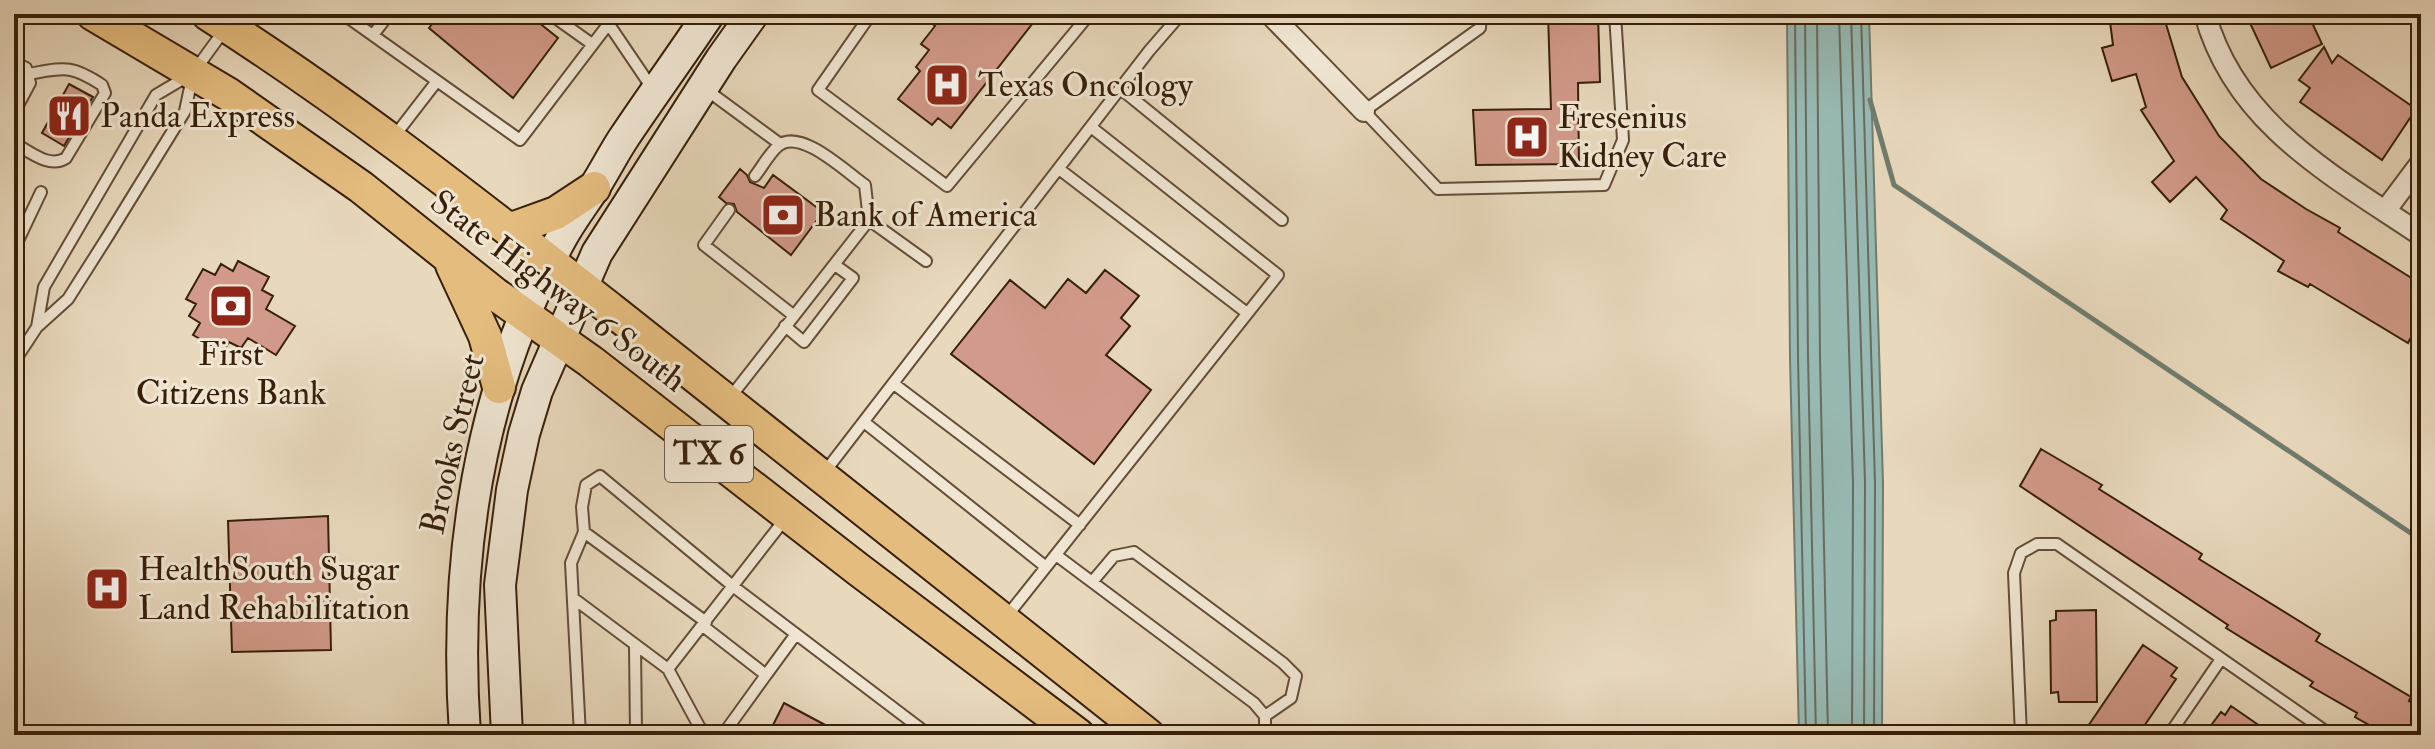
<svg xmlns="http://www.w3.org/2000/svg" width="2435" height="749" viewBox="0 0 2435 749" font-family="'IM FELL Double Pica',serif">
	<rect width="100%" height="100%" fill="#e8d8bc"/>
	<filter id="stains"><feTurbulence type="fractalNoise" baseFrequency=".0025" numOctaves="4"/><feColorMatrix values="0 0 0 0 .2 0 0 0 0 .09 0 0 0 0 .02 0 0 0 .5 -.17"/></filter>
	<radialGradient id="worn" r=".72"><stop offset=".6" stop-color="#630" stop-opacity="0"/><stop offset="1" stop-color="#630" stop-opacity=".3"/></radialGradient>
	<path fill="#97b9b2" stroke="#717b6e" stroke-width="2" d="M1787,14h82l14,469 -1,252h-83l-9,-377z"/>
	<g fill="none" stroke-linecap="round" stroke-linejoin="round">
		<path stroke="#676c5e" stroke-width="2" d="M1795,14l3,344 8,377
			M1805,14l3,343 8,378
			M1817,14l3,343 8,378
			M1839,14l14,469 -1,252
			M1851,14l14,469 -1,252
			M1861,14l14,469 -1,252"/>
		<path stroke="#717b6e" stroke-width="5" d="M1870,100l24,85 527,355"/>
	</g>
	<path fill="#d29a8a" stroke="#371f09" stroke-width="2" d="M440,14h88l30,24 -45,60 -84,-70z
		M920,14h120l-89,114 -13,-10 -6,7 -34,-26 22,-28 -4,-4 13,-17 -8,-6 14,-18z
		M1548,14h50l2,68 -22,1 1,81 -103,1 -3,-55 78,-1z
		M2109,14h54l19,63 37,59 42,43 45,30 34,19 -2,4 83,52v61l-11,-6 -2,4 -98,-59 -2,3 -30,-16 6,-10 -63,-42 6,-9 -31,-33 -26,25 -18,-20 22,-21 -33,-51 5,-3 -10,-33 -24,7 -10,-33 11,-3z
		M2269,14h39l14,30 -51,24 -21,-45z
		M2324,47l8,16 6,-8 78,54 -34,51 -82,-58 10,-14 -11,-8z
		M69,84l24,13 -29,49 -22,-13z
		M740,169l7,6 3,7 14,6 9,-13 50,37 -32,43 -54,-43 -3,-8 -8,-1 -7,-6z
		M238,261l31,16 -7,13 11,6 -7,13 29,17 -19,29 -28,-17 -7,10 -12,-6 -6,10 -30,-17 7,-12 -11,-7 7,-12 -10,-5 17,-30 12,6 6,-11 12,7z
		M1105,270l34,26 -18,22 9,8 -24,29 45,35 -57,74 -143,-110 59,-74 35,28 23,-29 18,14z
		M2041,449l61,36 -3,4 103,65 -3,5 121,75 -4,7 95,56 -2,4 12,8v26h-34l-32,-18 2,-4 -47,-27 3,-4 -87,-54 2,-3 -208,-139z
		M328,516l3,134 -99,2 -4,-131z
		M2096,610l1,92h-38l-1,-10 -7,1 -1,-72 6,-1v-9z
		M2143,645l34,23 -6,8 5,3 -38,56h-56z
		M784,703l60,32h-76z
		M2231,706l42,29h-69l17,-23 4,3z"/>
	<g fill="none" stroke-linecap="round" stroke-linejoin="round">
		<g stroke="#634d36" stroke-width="14">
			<path id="lane" d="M343,14l177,126 96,-126
				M550,14l42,30
				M871,14l-53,76 129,96 141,-170 -2,-2
				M1481,14l-1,14 -116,83 74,78 166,-4 19,-45 -8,-126
				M608,23l44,65
				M373,35l16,-21
				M14,62l12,6 4,15 -16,30
				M192,78l-7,33 -77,125 -40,63 -31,28 7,-40 112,-192 37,-22 32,-44
				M704,88l76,56
				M1121,89l161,131
				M393,138l44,-57
				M14,143c15,8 35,26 52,15l39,-65 -3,-8c-32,-21 -38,-17 -74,-11
				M1059,169l188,144
				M729,210l-25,35 89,70
				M869,220l57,41
				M14,249l27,-57
				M785,326l19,16 49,-64 -18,-13
				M14,362l23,-35
				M894,384l186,141
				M729,399l140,-179 -4,-35c-19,-13 -65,-58 -87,-39 -9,8 -16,21 -23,30
				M864,422l182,145
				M824,473l325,-422 32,-37
				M584,532l-2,-25 4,-22 14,-9 134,111 195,148
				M1056,555l198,148 11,13v19
				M1092,582l22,-26 20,-4 149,111 13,13 -5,22 -26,18
				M573,598l95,71 32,59 9,6h9l9,-5 39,-54
				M1007,616l271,-341 -187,-148
				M703,626l63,49 30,-41
				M635,645l1,90
				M668,669l117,-150
				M580,735l-9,-172 13,-31 122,90
				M2021,735l-7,-162 7,-20 16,-9h20l274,191
				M2169,735l52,-76"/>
		</g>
		<g stroke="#634d36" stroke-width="24">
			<path id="street" d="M1270,14l94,97
				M2205,14c30,110 127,161 216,221
				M2385,211l36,-48"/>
		</g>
		<g stroke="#371f09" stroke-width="34">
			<path id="secondary" d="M465,735c-12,-172 13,-345 97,-498 9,-16 20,-31 30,-46 11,-17 20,-35 31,-52 28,-42 58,-83 86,-125
				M507,735l-7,-150 12,-95 12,-56 13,-43 60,-138 124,-194 32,-45"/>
		</g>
		<g stroke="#371f09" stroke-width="36">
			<path id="primary" d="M93,14l135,80 133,93 134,107 95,67 269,209 219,165
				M208,14c142,90 273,194 405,297 179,140 356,283 535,424
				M509,230l47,-17 38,-25
				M452,265l33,71 14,51"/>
		</g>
		<use href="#lane" stroke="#f0e6d3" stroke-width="10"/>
		<use href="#street" stroke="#f0e6d3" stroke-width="20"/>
		<use href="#secondary" stroke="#f0e6d3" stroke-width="30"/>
		<use href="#primary" stroke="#e4bc7e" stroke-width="32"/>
	</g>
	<defs>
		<g id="hospital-square" transform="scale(2.3)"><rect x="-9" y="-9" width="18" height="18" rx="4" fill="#8f2418" stroke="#f0e6d3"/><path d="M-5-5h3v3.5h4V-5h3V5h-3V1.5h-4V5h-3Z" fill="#fff"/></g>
		<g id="restaurant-square" transform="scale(2.3)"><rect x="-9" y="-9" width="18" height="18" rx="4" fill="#8f2418" stroke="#f0e6d3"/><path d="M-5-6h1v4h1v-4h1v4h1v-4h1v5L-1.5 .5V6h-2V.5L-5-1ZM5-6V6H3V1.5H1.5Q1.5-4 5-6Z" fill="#fff"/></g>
		<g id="bank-square" transform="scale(2.3)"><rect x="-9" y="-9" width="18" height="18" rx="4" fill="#8f2418" stroke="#f0e6d3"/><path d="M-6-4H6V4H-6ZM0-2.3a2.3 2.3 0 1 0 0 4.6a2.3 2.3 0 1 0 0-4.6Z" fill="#fff"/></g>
	</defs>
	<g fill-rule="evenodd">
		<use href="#hospital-square" x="947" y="85"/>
		<use href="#restaurant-square" x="69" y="116"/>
		<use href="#hospital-square" x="1527" y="137"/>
		<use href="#bank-square" x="783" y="215"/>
		<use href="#bank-square" x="231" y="306"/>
		<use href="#hospital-square" x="107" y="589"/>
	</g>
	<g text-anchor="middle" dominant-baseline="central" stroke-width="6" stroke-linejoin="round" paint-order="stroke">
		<rect fill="#f0e6d3" stroke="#6e5b46" stroke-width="2" x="665" y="426" width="88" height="56" rx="6"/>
		<g font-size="32" font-weight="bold" fill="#371f09">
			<text x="709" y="454">TX 6</text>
		</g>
		<g font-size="34" fill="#371f09" stroke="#f0e6d3" text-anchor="start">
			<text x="978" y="85">Texas Oncology</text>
			<text x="100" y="116">Panda Express</text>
			<text x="1558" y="117">Fresenius<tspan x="1558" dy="39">Kidney Care</tspan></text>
			<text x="814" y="215">Bank of America</text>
			<text x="231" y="354" text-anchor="middle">First<tspan x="231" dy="39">Citizens Bank</tspan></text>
			<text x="138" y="569">HealthSouth Sugar<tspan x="138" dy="39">Land Rehabilitation</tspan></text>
		</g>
		<g font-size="34" fill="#371f09" stroke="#f0e6d3">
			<text transform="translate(558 291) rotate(37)">State Highway 6 South</text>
			<text transform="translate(453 444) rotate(-77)">Brooks Street</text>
		</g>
	</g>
	<rect width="2435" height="749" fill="none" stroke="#e8d8bc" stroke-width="48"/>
	<rect x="16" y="16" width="2403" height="717" fill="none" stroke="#371f09" stroke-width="4"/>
	<rect x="24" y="24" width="2387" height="701" fill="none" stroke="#371f09" stroke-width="2"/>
	<rect width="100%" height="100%" filter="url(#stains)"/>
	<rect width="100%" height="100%" fill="url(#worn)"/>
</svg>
